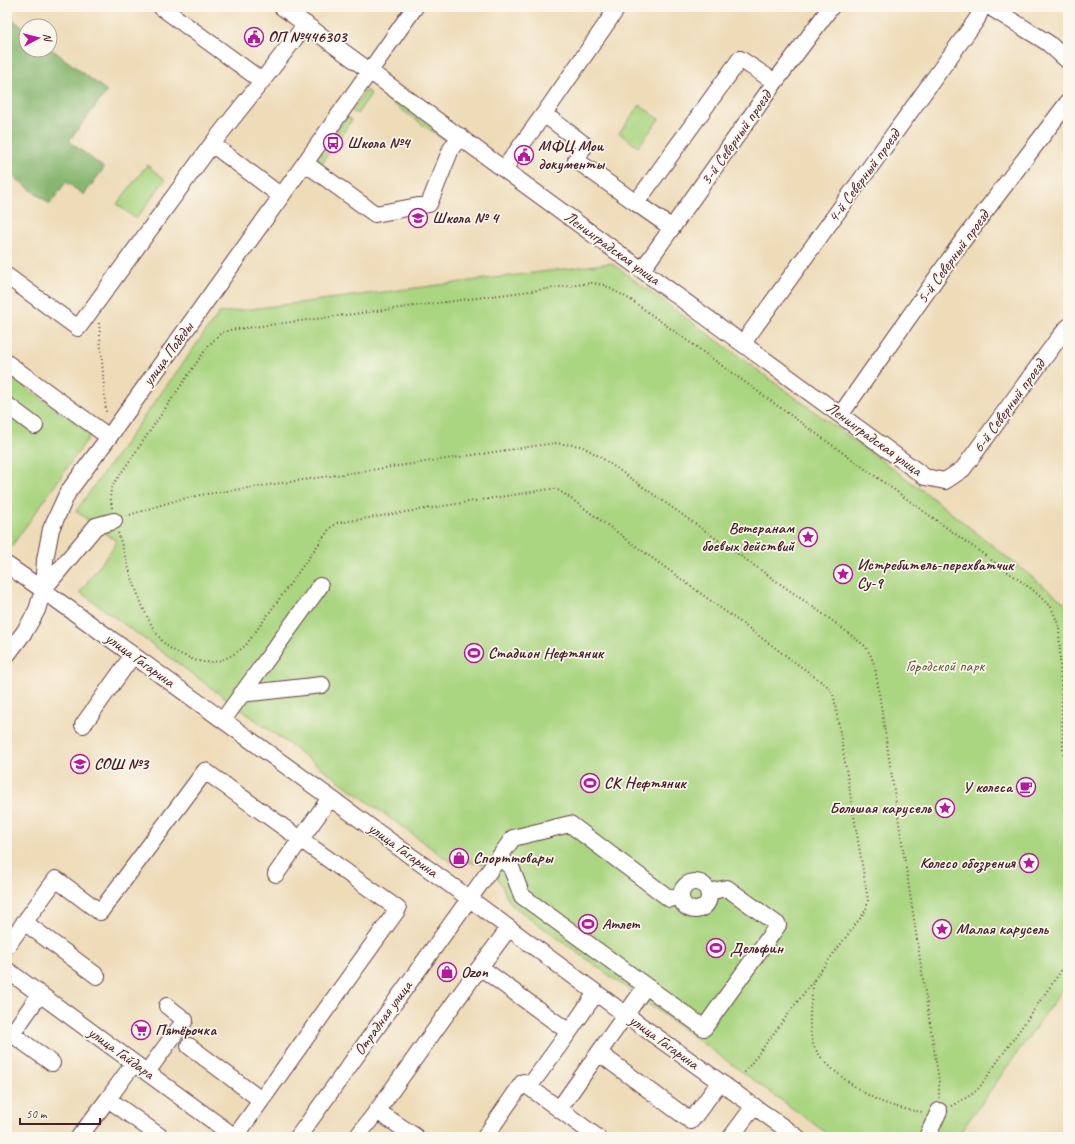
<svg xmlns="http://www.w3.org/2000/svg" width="1075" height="1144" viewBox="0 0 1075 1144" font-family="Caveat,sans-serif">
	<rect width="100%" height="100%" fill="#fbf7ec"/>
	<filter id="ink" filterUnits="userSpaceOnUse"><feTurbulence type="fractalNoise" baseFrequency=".025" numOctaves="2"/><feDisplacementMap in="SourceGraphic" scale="8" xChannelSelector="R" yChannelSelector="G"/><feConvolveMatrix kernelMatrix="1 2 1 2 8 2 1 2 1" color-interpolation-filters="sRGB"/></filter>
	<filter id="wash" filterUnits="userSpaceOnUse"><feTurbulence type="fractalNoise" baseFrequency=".012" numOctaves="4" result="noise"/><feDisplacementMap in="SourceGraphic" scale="16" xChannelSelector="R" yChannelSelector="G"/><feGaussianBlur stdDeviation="0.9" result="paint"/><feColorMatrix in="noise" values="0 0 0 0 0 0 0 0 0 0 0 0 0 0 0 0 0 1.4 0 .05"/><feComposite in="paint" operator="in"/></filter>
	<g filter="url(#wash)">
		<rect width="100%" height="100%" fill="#eedcb9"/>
		<path fill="#aad581" stroke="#7a7a56" d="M384,89l63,46v7l-59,-42 -6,-7z
			M366,90l5,4 -14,20 -5,-3z
			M640,105l19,14 -21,28 -19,-14z
			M347,117l5,3 -13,19 -5,-4z
			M325,148l5,3 -11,17 -5,-4z
			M147,165l18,15 -29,39 -19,-15z
			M611,263l315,230 140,111 2,33v345l-111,155h-125l-320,-232c-10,-13 -12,-33 -28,-40 -7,-3 -26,-3 -35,-4l-369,-269 37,-50 -41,-31 143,-198z
			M7,374l84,60 -82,116 -2,-1z"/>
		<path fill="#87b66f" stroke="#686a4d" d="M7,15l19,15v20h24v-2l57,43 -38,50 35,27 -20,27 -18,-13 -16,22 -43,-32z"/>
	</g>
	<g filter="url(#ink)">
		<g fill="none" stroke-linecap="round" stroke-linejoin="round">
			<g stroke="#633b40" stroke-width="18">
				<path id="minor" d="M282,7l643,470 20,4 18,-12 95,-130 10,-12
					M990,7l58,36 20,18
					M262,81l44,-57
					M544,114l74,-107
					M212,144l69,52
					M305,163l70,51 54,-10 22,-55 9,-13
					M504,169l40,-55 41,31 -9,15 60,43 104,-144 35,23
					M636,203l36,25
					M642,270l133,-188 56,-75
					M7,276l71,52 134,-184 50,-63 -101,-74
					M743,343l234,-324 5,-12
					M7,363l102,74
					M7,405l28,21
					M841,414l120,-171 107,-141
					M7,565l36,25 416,301 167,124 171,122
					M43,590l53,-64 18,-5
					M7,655l18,-24 12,-21 6,-20 2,-30 6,-31 17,-37 41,-55 196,-274 110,-156
					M241,694l81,-9
					M223,720l97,-134
					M83,725l50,-70
					M499,857l12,10 11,29 124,90
					M276,874l54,-76
					M681 896a14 14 0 1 1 28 0a14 14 0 1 1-28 0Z
					M24,922l73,54
					M509,928l-29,39 89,65 27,-39
					M7,946l49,-67 44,33 105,-141 193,138 -163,228
					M7,970l228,167
					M40,994l-28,40 40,29
					M569,1032l-40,55 30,22 87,-123 58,42 74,-103 -51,-37 -19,4
					M189,1046l72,54
					M599,1053l92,68 29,-39
					M134,1063l-26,36 53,38
					M147,1072l38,-52 -18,-14
					M559,1109l38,28
					M377,1111l103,-144
					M79,1137l29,-38
					M298,1137l215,-299 57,-14 100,75 10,-2
					M357,1137l20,-26 39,26
					M485,1137l38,-55 6,5
					M731,1137l23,-31
					M927,1137l12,-26"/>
			</g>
			<path stroke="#633b40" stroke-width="2" stroke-dasharray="1 3" stroke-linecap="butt" d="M99,323l7,89
				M112,508l-2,-14 3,-9 95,-139 13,-13 9,-3 362,-47 12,2 27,15 402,290 18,17 8,19 9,262
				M126,516l48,-15 26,-6 355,-52 26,3 18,10 231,163 35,27 6,10 4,11 53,344 11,69v18
				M118,533c10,31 25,90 48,112 7,6 16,10 24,13 20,10 40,1 56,-13l84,-117 7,-5 213,-34h6l10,6 260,190 5,5 3,7 34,203 -1,7 -3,6 -120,160
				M814,980c-3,20 -7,44 -1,64 7,20 49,50 69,58 13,5 28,9 42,10
				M951,1106l20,-11 8,-7 89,-127"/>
			<use href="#minor" stroke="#fff" stroke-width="16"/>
		</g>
	</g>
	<defs>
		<g id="civic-ring" transform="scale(1)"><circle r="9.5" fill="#fbf7ec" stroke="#b5179e" stroke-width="1.5"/><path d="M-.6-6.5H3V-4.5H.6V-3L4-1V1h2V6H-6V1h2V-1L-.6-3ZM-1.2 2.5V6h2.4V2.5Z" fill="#b5179e"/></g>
		<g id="bus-ring" transform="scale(1)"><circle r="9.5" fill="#fbf7ec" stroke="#b5179e" stroke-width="1.5"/><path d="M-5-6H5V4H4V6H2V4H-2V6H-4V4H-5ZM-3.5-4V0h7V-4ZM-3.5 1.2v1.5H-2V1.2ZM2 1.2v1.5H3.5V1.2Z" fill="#b5179e"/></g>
		<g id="school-ring" transform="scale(1)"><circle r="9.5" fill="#fbf7ec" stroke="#b5179e" stroke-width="1.5"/><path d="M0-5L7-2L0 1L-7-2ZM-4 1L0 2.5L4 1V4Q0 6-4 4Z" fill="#b5179e"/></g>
		<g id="sight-ring" transform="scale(1)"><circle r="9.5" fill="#fbf7ec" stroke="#b5179e" stroke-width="1.5"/><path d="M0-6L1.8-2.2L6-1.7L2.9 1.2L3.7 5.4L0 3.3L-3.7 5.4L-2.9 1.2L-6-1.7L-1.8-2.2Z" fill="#b5179e"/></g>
		<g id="stadium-ring" transform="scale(1)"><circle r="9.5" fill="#fbf7ec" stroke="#b5179e" stroke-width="1.5"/><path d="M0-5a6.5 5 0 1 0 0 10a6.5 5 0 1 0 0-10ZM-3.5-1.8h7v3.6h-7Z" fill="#b5179e"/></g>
		<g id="cafe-ring" transform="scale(1)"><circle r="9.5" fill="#fbf7ec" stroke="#b5179e" stroke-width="1.5"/><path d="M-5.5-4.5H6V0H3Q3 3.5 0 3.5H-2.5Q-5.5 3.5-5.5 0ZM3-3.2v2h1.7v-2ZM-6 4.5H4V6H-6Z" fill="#b5179e"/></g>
		<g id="shop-ring" transform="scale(1)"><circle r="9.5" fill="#fbf7ec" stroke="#b5179e" stroke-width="1.5"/><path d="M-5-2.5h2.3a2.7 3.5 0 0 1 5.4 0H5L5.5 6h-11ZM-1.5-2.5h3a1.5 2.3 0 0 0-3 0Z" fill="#b5179e"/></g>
		<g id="supermarket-ring" transform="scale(1)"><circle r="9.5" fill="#fbf7ec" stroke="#b5179e" stroke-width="1.5"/><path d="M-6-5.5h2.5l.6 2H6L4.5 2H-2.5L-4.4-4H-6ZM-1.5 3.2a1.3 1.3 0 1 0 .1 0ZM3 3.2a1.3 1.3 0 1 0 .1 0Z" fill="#b5179e"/></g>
	</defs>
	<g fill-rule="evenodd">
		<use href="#civic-ring" x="254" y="37"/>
		<use href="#bus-ring" x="333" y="143"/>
		<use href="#civic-ring" x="524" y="155"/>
		<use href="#school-ring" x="418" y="218"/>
		<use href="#sight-ring" x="808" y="537"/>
		<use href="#sight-ring" x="843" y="574"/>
		<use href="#stadium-ring" x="474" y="653"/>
		<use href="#school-ring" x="80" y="764"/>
		<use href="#stadium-ring" x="590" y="783"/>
		<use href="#cafe-ring" x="1026" y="787"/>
		<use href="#sight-ring" x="945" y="808"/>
		<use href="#shop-ring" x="459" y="858"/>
		<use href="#sight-ring" x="1029" y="863"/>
		<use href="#stadium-ring" x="588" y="924"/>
		<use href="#sight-ring" x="942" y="929"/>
		<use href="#stadium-ring" x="716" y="948"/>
		<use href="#shop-ring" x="447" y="972"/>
		<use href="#supermarket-ring" x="141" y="1030"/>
	</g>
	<g text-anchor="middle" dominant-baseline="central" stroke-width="3.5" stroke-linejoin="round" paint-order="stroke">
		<g font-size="16" font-weight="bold" fill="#4a1f2b" stroke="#fbf7ec" text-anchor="start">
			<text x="268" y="37">ОП №446303</text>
			<text x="347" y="143">Школа №4</text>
			<text x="538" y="146">МФЦ Мои<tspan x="538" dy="18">документы</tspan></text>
			<text x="432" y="218">Школа № 4</text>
			<text x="794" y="528" text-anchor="end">Ветеранам<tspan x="794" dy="18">боевых действий</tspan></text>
			<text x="857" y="565">Истребитель-перехватчик<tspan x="857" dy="18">Су-9</tspan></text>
			<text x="488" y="653">Стадион Нефтяник</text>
			<text x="94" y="764">СОШ №3</text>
			<text x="604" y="783">СК Нефтяник</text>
			<text x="1012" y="787" text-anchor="end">У колеса</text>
			<text x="931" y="808" text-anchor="end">Большая карусель</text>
			<text x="473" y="858">Спорттовары</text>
			<text x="1015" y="863" text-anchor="end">Колесо обозрения</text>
			<text x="602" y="924">Атлет</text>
			<text x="956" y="929">Малая карусель</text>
			<text x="730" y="948">Дельфин</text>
			<text x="461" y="972">Ozon</text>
			<text x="155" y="1030">Пятёрочка</text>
		</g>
		<g font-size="16" fill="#4a1f2b" stroke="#fbf7ec">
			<text transform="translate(736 138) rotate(-55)">3-й Северный проезд</text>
			<text transform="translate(864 176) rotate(-54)">4-й Северный проезд</text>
			<text transform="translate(612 248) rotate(36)">Ленинградская улица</text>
			<text transform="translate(953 257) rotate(-54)">5-й Северный проезд</text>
			<text transform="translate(168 354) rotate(-54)">улица Победы</text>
			<text transform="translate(1009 406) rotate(-54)">6-й Северный проезд</text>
			<text transform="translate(874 439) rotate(36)">Ленинградская улица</text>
			<text transform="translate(140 660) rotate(36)">улица Гагарина</text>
			<text transform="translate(403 850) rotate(36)">улица Гагарина</text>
			<text transform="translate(383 1018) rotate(-54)">Отрадная улица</text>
			<text transform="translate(664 1042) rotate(36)">улица Гагарина</text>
			<text transform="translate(121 1053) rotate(36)">улица Гайдара</text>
		</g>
		<g font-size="16" fill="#675645" stroke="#fbf7ec">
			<text x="945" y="666">Городской парк</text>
		</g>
	</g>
	<rect width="1075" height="1144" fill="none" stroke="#fbf7ec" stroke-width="24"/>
	<g transform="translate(38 38) rotate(83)"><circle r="19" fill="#fbf7ec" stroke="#b4a19f"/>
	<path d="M0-3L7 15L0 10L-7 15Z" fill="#b5179e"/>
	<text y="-6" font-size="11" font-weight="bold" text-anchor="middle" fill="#4a1f2b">N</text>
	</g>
	<path d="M20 1118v6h80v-6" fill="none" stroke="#4a1f2b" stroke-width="2"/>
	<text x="26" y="1118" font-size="12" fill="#4a1f2b" stroke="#fbf7ec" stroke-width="3" paint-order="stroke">50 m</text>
</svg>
